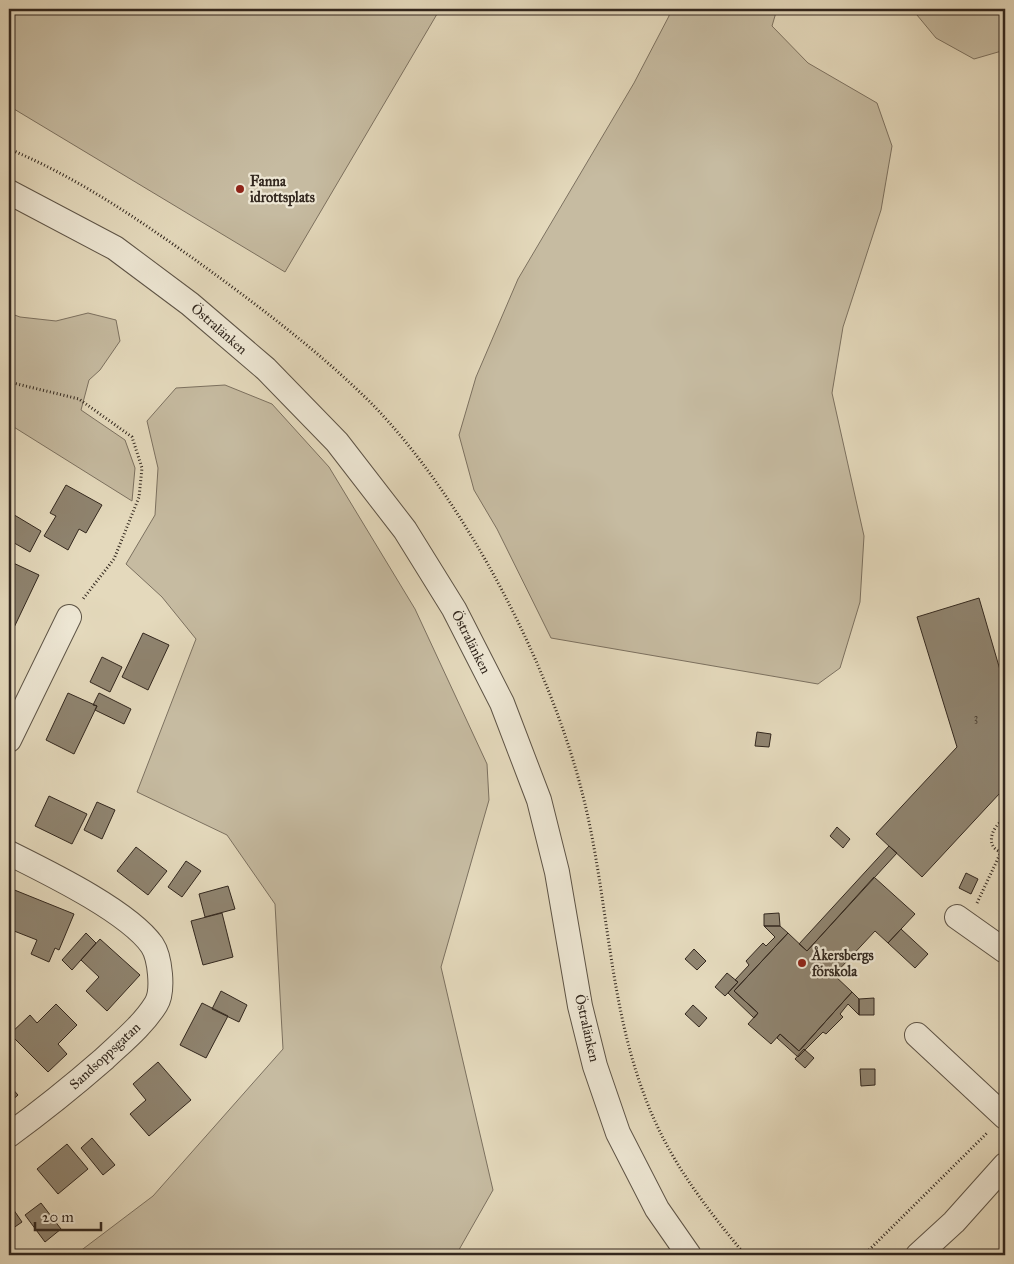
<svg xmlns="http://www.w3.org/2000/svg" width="1014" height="1264" viewBox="0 0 1014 1264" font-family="'IM FELL Great Primer',serif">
	<rect width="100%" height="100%" fill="#e4d9bc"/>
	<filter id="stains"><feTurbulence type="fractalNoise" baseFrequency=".004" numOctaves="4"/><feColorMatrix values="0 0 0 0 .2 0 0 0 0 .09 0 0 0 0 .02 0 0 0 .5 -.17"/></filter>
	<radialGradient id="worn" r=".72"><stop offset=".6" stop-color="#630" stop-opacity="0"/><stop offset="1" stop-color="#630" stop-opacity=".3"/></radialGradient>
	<path fill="#c6bba1" stroke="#7c7160" d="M9,9h431l-155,263 -276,-166z
		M670,9h107l-5,17 36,37 69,40 15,43 -11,64 -38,117 -11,66 32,143 -4,66 -20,66 -22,16 -267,-46 -54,-109 -23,-39 -15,-55 17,-58 42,-98 116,-196 35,-67z
		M912,9h93v41l-31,9 -38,-21z
		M9,313l11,4 36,4 32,-8 28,7 4,21 -20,29 -11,10 -8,30 44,30 10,28 -3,33 -123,-77z
		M225,385l47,19 57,63 86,142 72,155 2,36 -48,167 52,223 -37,65h-381l78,-59 130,-147 -8,-145 -48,-69 -90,-43 59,-153 -34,-42 -36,-33 29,-49 3,-47 -11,-47 29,-33z"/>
	<path fill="#8f8470" stroke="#32271e" d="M66,485l36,20 -16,28 -7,-4 -11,21 -24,-14 12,-20 -6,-3z
		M11,513l30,18 -11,21 -21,-12v-23z
		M9,561l30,14 -30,63z
		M979,598l26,89v107l-5,-1 -78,84 -46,-43 81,-87 -40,-130z
		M143,633l26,12 -21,45 -26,-13z
		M102,657l20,10 -12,25 -20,-10z
		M68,693l29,13 -23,48 -28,-14z
		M99,693l32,16 -7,15 -29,-14 2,-4 -4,-1z
		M757,732l14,2 -2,13 -14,-1z
		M49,796l38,18 -15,30 -37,-18z
		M97,802l18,8 -13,29 -18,-9z
		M837,827l13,12 -7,9 -13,-12z
		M889,846l8,7 -90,98 -8,-7z
		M136,847l31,24 -19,24 -31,-24z
		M186,861l15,10 -19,26 -14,-10z
		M966,873l12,6 -7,15 -12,-6z
		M874,877l41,37 -27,29 -13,-12 -41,44 18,17 -53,59 -19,-17 -9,10 -23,-20 10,-11 -24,-22 54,-58 19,18z
		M228,886l7,23 -30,8 -6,-23z
		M12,889l62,25 -15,36 -4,-2 -6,14 -18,-8 6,-14 -28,-11v-31z
		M222,913l11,44 -30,8 -12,-44z
		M779,913l1,13h-16v-12z
		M764,926h16l8,7 -54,58 24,22 -4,5 -26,-25 10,-11 -3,-2 14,-15 -3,-4 17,-18 3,3 9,-9z
		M901,929l27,25 -13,14 -27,-25z
		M86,933l10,10 -24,27 -10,-10z
		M100,939l40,36 -33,36 -21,-20 13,-14 -18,-17z
		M694,949l12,12 -9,9 -12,-11z
		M727,973l11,9 -13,14 -10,-9z
		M221,991l26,14 -8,17 -27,-13z
		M852,992l7,7v16l-11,-11 -8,10 3,3 -17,17 -3,-2 -25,25 -21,-19 3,-4 19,17z
		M874,998v17h-15v-16z
		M202,1003l26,13 -22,42 -26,-13z
		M56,1004l21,21 -19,19 9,10 -19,18 -38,-38 20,-19 7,8z
		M693,1005l14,13 -8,9 -14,-13z
		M804,1049l10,9 -9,10 -10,-9z
		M158,1062l33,38 -42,36 -19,-22 16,-14 -13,-16z
		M860,1069h15v16l-14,1z
		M9,1085l9,10 -9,8z
		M92,1138l23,27 -12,10 -22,-27z
		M67,1144l21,25 -30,25 -21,-25z
		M9,1203l13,19 -13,9z
		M41,1203l20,26 -16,13 -20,-27z"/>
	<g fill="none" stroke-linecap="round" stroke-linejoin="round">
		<g stroke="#5e5446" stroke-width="26">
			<path id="minor" d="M9,192l106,56 75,56 76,65 71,73 68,88 49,79 48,94 37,97 18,72 23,134 15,60 23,67 39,76 32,46
				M9,740l60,-123
				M9,853c38,19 119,58 143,92 8,12 12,46 4,59 -13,21 -34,38 -52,55 -31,27 -62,52 -95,76
				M957,917l48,34
				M917,1035l88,82
				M918,1255l36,-33 51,-57"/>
		</g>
		<path stroke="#32271e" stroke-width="3" stroke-dasharray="1 2.5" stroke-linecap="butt" d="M9,149c67,28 126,68 185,110 62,45 125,92 179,146 93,96 178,262 210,391 25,99 25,204 62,301 23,62 59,108 100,158
			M9,382l70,17 53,38 10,31 -3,29 -25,62 -31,40
			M1005,819c-15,8 -21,31 0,34
			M977,903l24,-51
			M864,1255l124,-123"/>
		<use href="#minor" stroke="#ede6d3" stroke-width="24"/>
	</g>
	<g fill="#8f2418" stroke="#ede6d3" stroke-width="2">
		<circle cx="240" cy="189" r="5"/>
		<circle cx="802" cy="963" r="5"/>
	</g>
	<g text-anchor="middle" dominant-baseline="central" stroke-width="4.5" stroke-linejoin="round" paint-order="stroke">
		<g font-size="11" fill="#493e32">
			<text x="976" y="717">3</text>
		</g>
		<g font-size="14" font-weight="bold" fill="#32271e" stroke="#ede6d3" text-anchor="start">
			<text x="250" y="181">Fanna<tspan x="250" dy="16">idrottsplats</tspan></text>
			<text x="812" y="955">Åkersbergs<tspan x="812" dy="16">förskola</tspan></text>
		</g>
		<g font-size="14" fill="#32271e" stroke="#ede6d3">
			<text transform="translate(219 329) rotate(41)">Östralänken</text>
			<text transform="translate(471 642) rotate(63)">Östralänken</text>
			<text transform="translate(587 1028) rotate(77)">Östralänken</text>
			<text transform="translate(105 1056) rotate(-43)">Sandsoppsgatan</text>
		</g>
	</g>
	<rect width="1014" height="1264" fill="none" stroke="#e4d9bc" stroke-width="30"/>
	<rect x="10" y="10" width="994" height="1244" fill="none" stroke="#32271e" stroke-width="2.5"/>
	<rect x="15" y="15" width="984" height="1234" fill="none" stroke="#32271e"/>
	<path d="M35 1222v8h66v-8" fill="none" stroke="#32271e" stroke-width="2.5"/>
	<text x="42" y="1222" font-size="15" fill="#32271e" stroke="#ede6d3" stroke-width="4" paint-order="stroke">20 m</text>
	<rect width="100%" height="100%" filter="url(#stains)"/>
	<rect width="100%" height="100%" fill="url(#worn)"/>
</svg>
